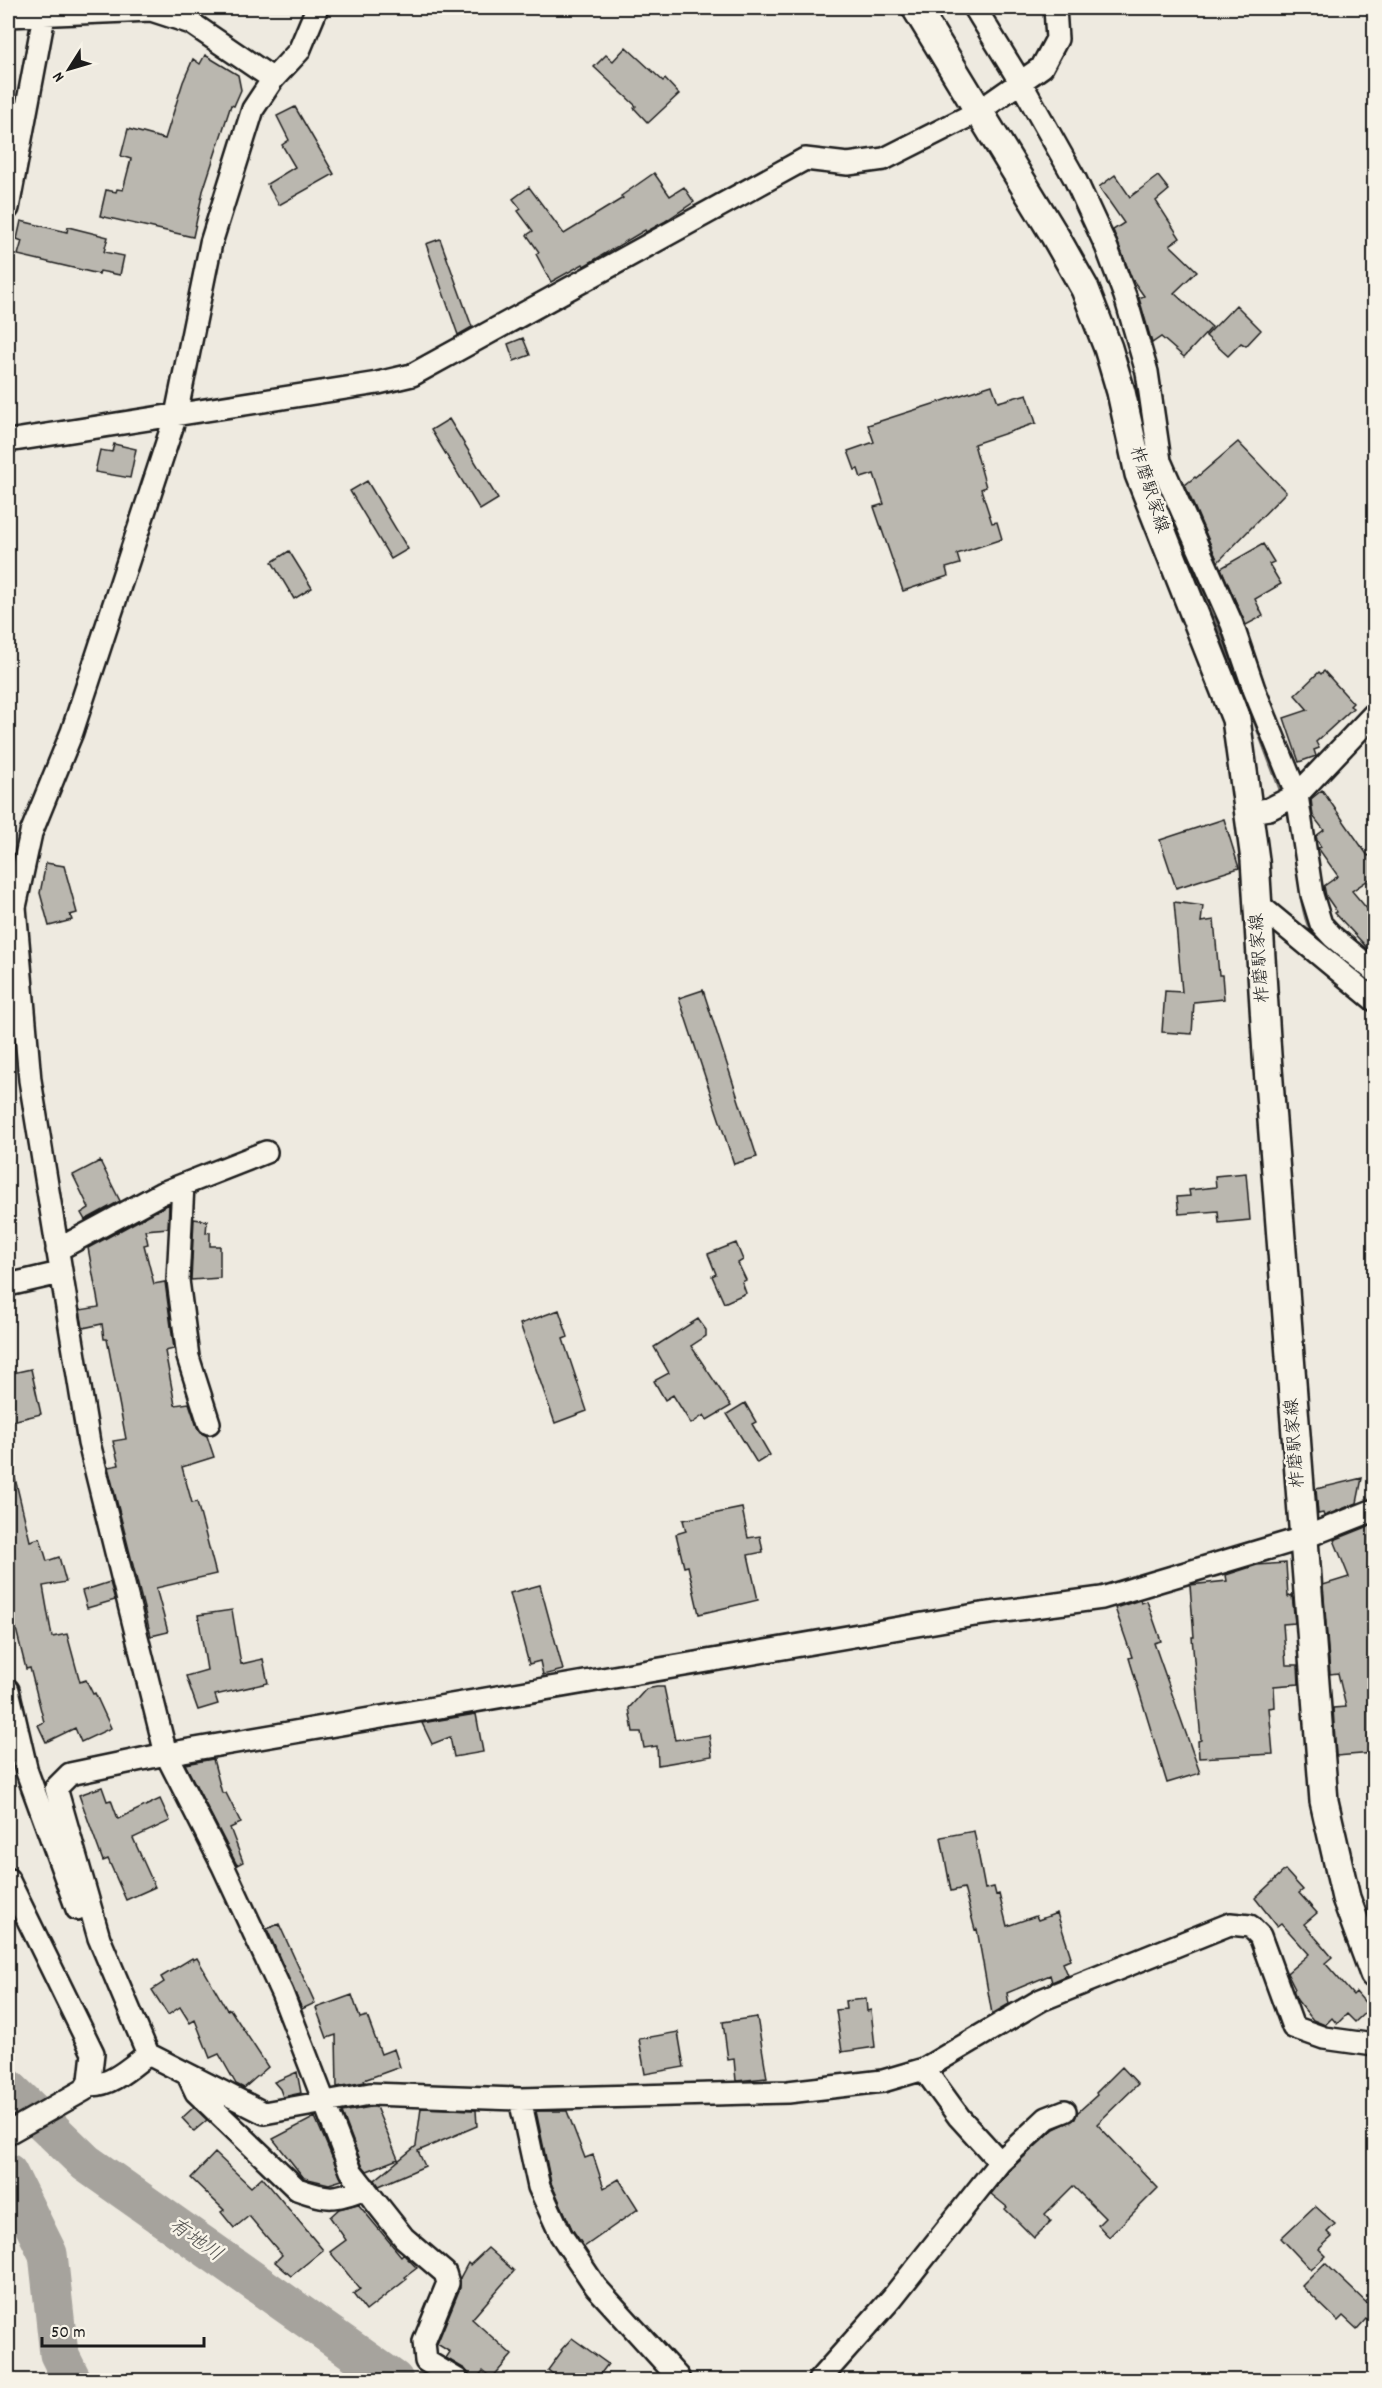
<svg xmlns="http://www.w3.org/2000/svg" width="1382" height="2388" viewBox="0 0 1382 2388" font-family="Dekko,'Klee One',sans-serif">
	<rect width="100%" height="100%" fill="#eeeae0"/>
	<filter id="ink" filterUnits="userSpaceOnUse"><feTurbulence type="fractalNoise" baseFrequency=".0167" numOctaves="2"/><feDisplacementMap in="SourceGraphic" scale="12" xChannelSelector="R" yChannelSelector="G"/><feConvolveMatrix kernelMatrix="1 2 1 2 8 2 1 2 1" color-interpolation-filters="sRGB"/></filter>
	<g filter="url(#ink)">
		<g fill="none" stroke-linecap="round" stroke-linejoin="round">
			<path stroke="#6f6d69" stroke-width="7" d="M1167,501l74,181
				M1254,715l31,82
				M1304,902c4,22 8,32 26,46"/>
			<path stroke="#a6a39d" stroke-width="39" d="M8,2088l78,75 308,217
				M8,2173l40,81 11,100 13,26"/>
		</g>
		<path fill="#bab7af" stroke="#1c1c1c" stroke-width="1.5" d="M626,47l37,34 2,-2 14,15 -31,29 -14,-15 2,-2 -42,-39 12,-12 7,6z
			M205,55l33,20 3,15 -7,16 -3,-1 -28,86 -10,46 -93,-21 6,-26 10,2 1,-3 6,1 8,-31 -10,-3 7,-27 37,10 18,-57 10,-23 7,5z
			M295,107l39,67 -55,31 -12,-21 28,-17 -13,-22 7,-5 -12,-24z
			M654,173l16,23 14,-9 10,15 -30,20 -18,10 -1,-2 -61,36 -1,-2 -32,18 -15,-28 3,-2 -12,-17 6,-4 -15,-20 3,-2 -8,-10 16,-12 35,47 59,-36 -2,-2z
			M1115,175l15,22 28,-21 11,14 -13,11 24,37 -10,7 27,26 -23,22 38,34 -28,30 -23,-20 -9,6 -13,-45 5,-2 -12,-17 -19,-49 11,-7 -25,-36z
			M21,221l46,11 1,-5 40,10 -4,15 20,4 -4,19 -20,-4 -1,3 -81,-19 4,-14 -5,-2z
			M440,239l32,88 -14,8 -32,-91z
			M1236,305l25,25 -15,16 -5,-3 -13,13 -22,-20z
			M523,338l7,17 -16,6 -6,-17z
			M992,385l6,17 29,-8 9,29 -62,21 12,43 -5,2 11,34 5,-1 5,17 -45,15 3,10 -14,4 2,8 -45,15 -29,-84 10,-3 -10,-30 -13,4 -3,-9 -3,1 -7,-19 26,-9 -6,-17z
			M449,419l49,80 -18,11 -49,-80z
			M1238,442l48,50 -68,70 -33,-77 10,-8 1,1z
			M114,444l22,5 -6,29 -35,-6 5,-22 12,2z
			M367,481l41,68 -17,10 -41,-68z
			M1263,544l11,18 -5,2 12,20 -26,15 8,17 -17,9 -25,-57z
			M289,551l23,37 -18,11 -22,-37z
			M1324,671l29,32 -3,3 3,2 -37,34 3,6 -5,2 2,6 -17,6 -15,-44 24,-8 -13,-15 24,-23 2,2z
			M1322,790l46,66 6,-4v24l-22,15 22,26v38l-39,-42 2,-1 -11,-16 -2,-10 14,-10 -20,-28 3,-1 -4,-7 -1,-4 8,-6 -11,-14 -2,-17z
			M1224,819l15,49 -63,20 -16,-48z
			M46,863l18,3 13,47 -7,2 2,5 -23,6 -9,-33z
			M1174,902l29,4 -2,16 13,-2 5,55h3l2,24 -30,3 -2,32 -30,-2 3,-41 17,1z
			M703,990l54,167 -23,7 -55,-166z
			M100,1161l20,40 -35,19 -4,-7 8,-5 -16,-33z
			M1246,1173l4,47 -31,3 -1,-12 -39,3 -2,-17 13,-1 -1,-6 27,-3 -1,-11z
			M169,1204l-1,24 -23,2 3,14 -4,1 10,39 11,-2 9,67 -9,2 10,54 14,-2 8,24 4,6 6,3 7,21 -32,10 10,36 5,-1 19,72 -60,14 12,44 -17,4 -43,-169 11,-2 -6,-24 13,-2 -19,-100h-3l-2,-15 -19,4 -3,-18 19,-3 -11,-59z
			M194,1219l13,2 -1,12 4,-1v14h10v32l-29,2z
			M736,1243l7,17 -5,3 8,17 -4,2 4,11 -22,10 -12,-27 4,-2 -8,-20z
			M559,1310l9,27 -5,2 24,72 -32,12 -35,-99z
			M698,1319l8,11v6l-15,10 40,60 -24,14 -3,-5 -13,9 -18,-29 -8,5 -11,-19 15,-8 -15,-26z
			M31,1369l10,45 -33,8v-48z
			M745,1403l11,19 -4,2 18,31 -13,8 -30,-49z
			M8,1474h6l16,67 10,-3 7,23 12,-4 7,25 -23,4 9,51 15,-3 13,48 6,-2 7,14 2,-1 16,35 -30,14 -6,-14 -29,14 -8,-17 6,-3 -14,-54 -4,1 -12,-48 -3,1 -3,-13z
			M1362,1478l-5,25 -33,13 -1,-3 -5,1 -2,-25z
			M742,1508l6,30 12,-2 3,16 -15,3 10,45 -59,14 -11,-48 -4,1 -8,-33 10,-3 -3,-11z
			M1374,1524v229l-38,3 -3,-48 13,-1 -8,-34 -8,1 -7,-89 26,-8 -15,-37z
			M1286,1563l2,34 4,-2 3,28 -12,1 3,41h12l1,19 -25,2 1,21 -6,1 4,46 -74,4 -1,-17 3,-1 -9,-103h2l-4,-52 37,-4 -1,-6 31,-10z
			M110,1582l5,18 -28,8 -5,-17z
			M540,1585l23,85 -20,5 -3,-14 -11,3 -19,-71z
			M1140,1600l1,3 6,-2 14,40 -7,2 46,130 -33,10 -38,-125 3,-1 -17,-49z
			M232,1610l9,54 22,-5 5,24 -53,12 3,9 -20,6 -12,-34 21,-6 -9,-55z
			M657,1687h7l11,53 34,-5 3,21 -54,9 -1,-19 -13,2 -3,-16h-8l-4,-24 17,-19z
			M476,1714l7,38 -29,5 -4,-20 -18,7 -10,-21z
			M213,1759l9,34h4l15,30 -11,5 13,34 -6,3 -52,-101z
			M102,1787l5,14 4,-1 7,19 42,-20 10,22 -37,17 22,49 -29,13 -18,-41 -5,2 -24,-66z
			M974,1831l11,58 9,-2 2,8 3,-1 8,32 29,-10 2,4 19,-7 14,44h-2l1,3 -7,3 5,12 -16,7 -2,-7 -43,18 2,11 -17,10 -15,-85 -2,1 -11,-42 -13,3 -10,-54z
			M1285,1870l18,20 -4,3 18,20 -13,11 28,33 -7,6 28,32 3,-3 14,16 -15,14 -8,-8 -10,10 -5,-6 -7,7 -12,-5 -16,-20 -4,-9 2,-2 -8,-16 22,-19 -28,-31 -4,3 -22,-28z
			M279,1924l36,79 -13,6 -35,-80z
			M192,1958l1,2 4,-2 30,52 3,-1 38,58 -24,21 -8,-4 -17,-30 -9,4 -15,-38 -5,3 -10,-16 -12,8 -16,-25 12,-8 -3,-5z
			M352,1995l8,23 7,-2 14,38 13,-5 6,18 -36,13 1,2 -28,5 -1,-52 -9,3 -11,-30z
			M866,1999l1,12 4,-1 4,37 -33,5 -6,-42 10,-1 -1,-8z
			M757,2017l10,61 -31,3 -2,-22 -6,1 -5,-38z
			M678,2032l6,35 -39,7 -6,-35z
			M1122,2067l16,17 -41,40 61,64 -49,49 -11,-12 7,-7 -32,-32 -28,28 6,7 -17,17 -29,-29 2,-2 -16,-13 18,-23 45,-42 21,-10 2,-6 20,-18 -1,-2z
			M297,2072l4,21 -18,4 -3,-8 -6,-7z
			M194,2107l13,13 -13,11 -12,-13z
			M371,2107h5l22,52 -31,12 -5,-6 -20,-53z
			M421,2108l55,2 1,16 -59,25 7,15 -46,20 -4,-6 41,-34z
			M536,2111h31l18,47 8,-3 11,33 15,-9 19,30 -54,38 -12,-18 -21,-46z
			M315,2117l27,63 -13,4 -25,-6 -31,-39z
			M215,2153l36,34 11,-10 61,73 -32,26 -16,-14 7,-7 -33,-39 -15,12 -13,-16 3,-2 -33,-32z
			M358,2204l43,52 2,-2 14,14 -12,9 2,2 -41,32 -13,-17 7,-5 -30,-37 16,-12 -16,-23 9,-8z
			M1315,2206l20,18 -8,8 5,5 -13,12 7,7 -15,14 -30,-32z
			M488,2248l26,23 -42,48 40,36 -20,23 -9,-7 -8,9h-2l-8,-11 -19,-11 4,-6 -13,-8 23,-56v-10l8,-15 2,2z
			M1325,2263l49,47 -17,19 -14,-13 -5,5 -36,-35z
			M572,2338l36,26 -12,16h-35l-13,-10 14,-19 -1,-1z"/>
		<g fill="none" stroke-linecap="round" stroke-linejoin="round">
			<g stroke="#1c1c1c" stroke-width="26">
				<path id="minor" d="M317,8l-18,43 -26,28 -20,30 -42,134 -35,172 -104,317 -41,101 -16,74 15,173 59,363 77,311 57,112 59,127 69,178 53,67 41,35 3,10 -24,59 2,19 32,19
					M975,8l46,75 54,96 31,67 19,50 22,76 13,89 72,163 22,65 43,106 15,100 9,29 12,13 41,34
					M8,16l143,-6 40,13 82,56
					M8,208l36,-192
					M8,441l370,-58 34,-8 393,-216 43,5 36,-5 95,-48 63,-44 15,-28 -2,-31
					M1249,812l20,-3 28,-14 77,-81
					M1258,904l116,96
					M183,1185l-5,95 10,77 21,66
					M57,1250l105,-57 104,-41
					M8,1285l52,-12
					M1374,1510l-71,28 -201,60 -127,17 -809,139 -96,20 -14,14 43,150 49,116 116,59 106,-19 150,5 268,-7 95,-11 41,-12 117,-69 189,-76 20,2 10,10 33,91 31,11 50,7
					M8,1690l19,82 50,137
					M8,1879l85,174 -3,27 -6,10 -76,43
					M924,2069l35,48 41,45
					M188,2075l8,17 101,97c31,11 38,11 68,-1
					M88,2084c20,5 44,-18 60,-30
					M520,2099l19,88 22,48 35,52 82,90
					M819,2380l73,-82 108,-136 47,-44 18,-7"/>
			</g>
			<g stroke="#1c1c1c" stroke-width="32">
				<path id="major" d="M916,8l139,228 30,53 23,59 13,44 18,82 97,245 19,141 12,195 57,746 22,97 28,76"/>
			</g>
			<use href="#minor" stroke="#f7f3e8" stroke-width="21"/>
			<use href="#major" stroke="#f7f3e8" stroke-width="27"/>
		</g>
	</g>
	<g text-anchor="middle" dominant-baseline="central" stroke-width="5" stroke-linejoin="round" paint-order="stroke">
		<g font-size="18" fill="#1c1c1c" stroke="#f7f3e8">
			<text transform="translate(1148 490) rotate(72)">柞磨駅家線</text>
			<text transform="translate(1261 958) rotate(-94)">柞磨駅家線</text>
			<text transform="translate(1296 1443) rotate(-94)">柞磨駅家線</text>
		</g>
		<g font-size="20" font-style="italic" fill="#535250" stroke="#f7f3e8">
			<text transform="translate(195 2241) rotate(35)">有地川</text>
		</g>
	</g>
	<rect width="1382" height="2388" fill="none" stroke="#f7f3e8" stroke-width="30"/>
	<rect x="15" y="15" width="1352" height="2358" fill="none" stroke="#1c1c1c" stroke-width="2" filter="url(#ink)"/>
	<g transform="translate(69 69) rotate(233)" stroke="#f7f3e8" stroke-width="4.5" paint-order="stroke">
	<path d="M0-4.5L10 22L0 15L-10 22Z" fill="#1c1c1c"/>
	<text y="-9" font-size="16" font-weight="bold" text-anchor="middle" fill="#1c1c1c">N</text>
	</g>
	<path d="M42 2337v9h162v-9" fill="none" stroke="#1c1c1c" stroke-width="3"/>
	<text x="51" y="2337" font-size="18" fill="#1c1c1c" stroke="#f7f3e8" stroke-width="4.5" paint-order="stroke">50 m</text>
</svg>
